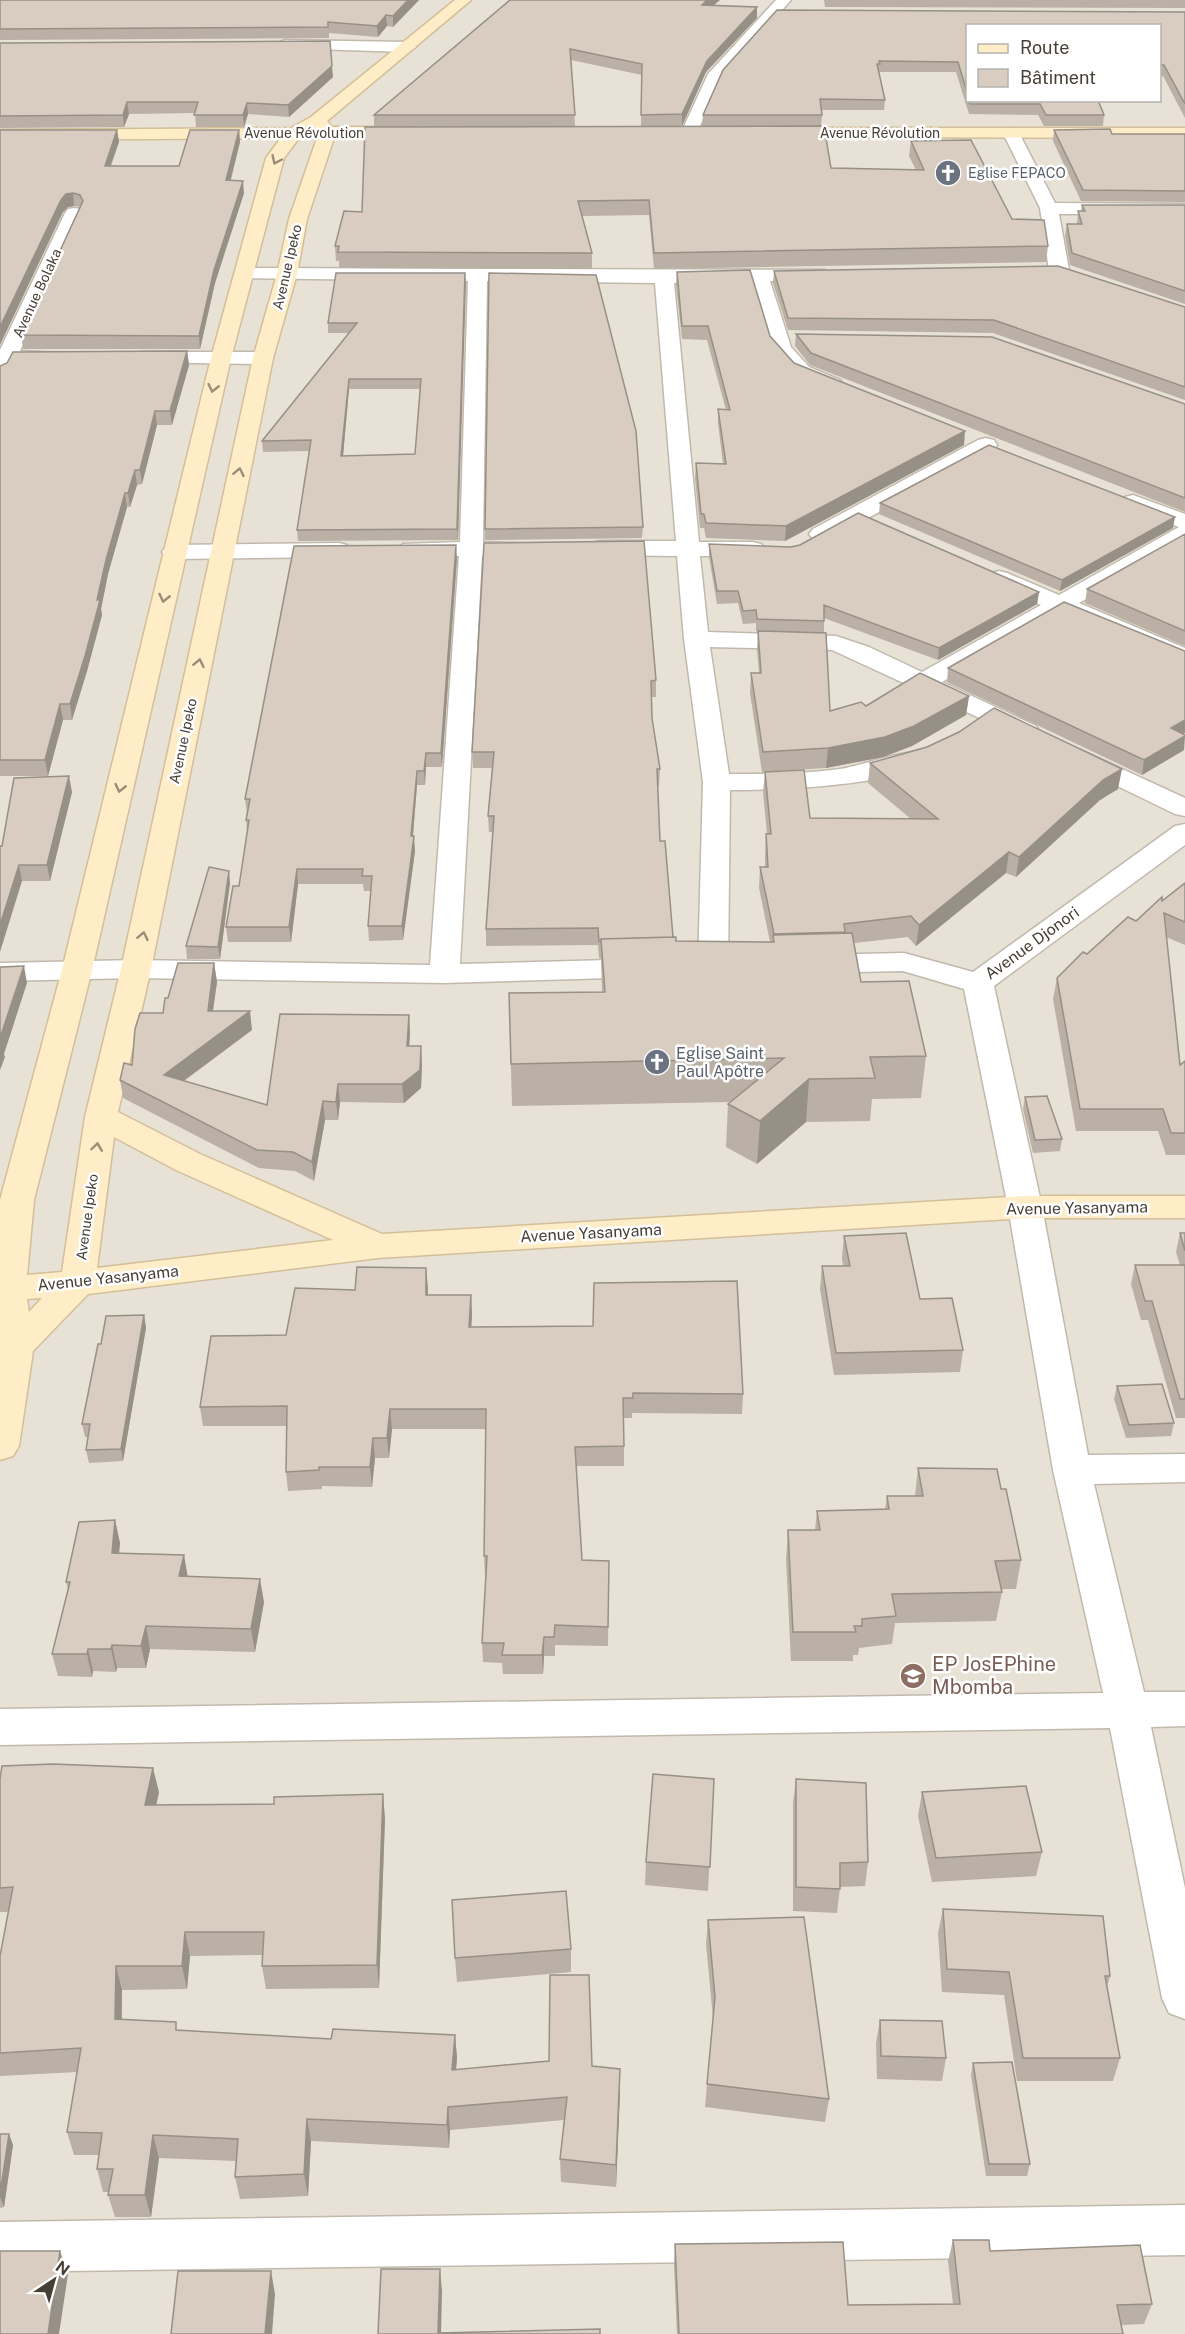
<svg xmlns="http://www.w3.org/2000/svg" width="1185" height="2334" viewBox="0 0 1185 2334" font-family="'Public Sans',sans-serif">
	<rect width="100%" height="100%" fill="#f4efe7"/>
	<path fill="#e8e1d5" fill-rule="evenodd" d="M0,0h1185v2334h-1185zM968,26h192v74h-192z"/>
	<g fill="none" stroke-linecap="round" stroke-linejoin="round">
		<g stroke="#c2b9ad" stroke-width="3">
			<path id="street" d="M776,0h15l-70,79 -26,58h-12l-2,-4 27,-59z
				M284,40l124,2 8,5 -8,5 -129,-4 -3,-3z
				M1011,128l6,1 2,4 36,70 130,1v10h-126l10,56 -3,4h-14l-3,-4 -9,-62 -37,-75 2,-4z
				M74,208l6,1 3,4 -63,138 42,2 3,4 -3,4 -48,2 -7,13 -7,2v-28l65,-137 3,-4z
				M245,268l580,2 3,4 -3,4 -7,2 -48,1 21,66 18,20 31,13 3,4 -3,4c-10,3 -17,-1 -26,-5 -49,-20 -50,-56 -63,-102l-77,2 25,259h54l8,2 4,5 -4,5 -8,2h-53l8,76 128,4 33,11 53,25 119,-67 -50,-22 -4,-5 4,-5 8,-2 8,2 52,22 120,-68 -54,-20 -3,-5 3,-5 8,-2 52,19v29l-106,60 106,45v17l-124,-52 -119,69 94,44 4,6 -4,6 -9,2 -195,-90 -122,-3 19,127c37,0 74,0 111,-5 21,-3 64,-20 80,-16l4,6c-19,28 -158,31 -194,31l-2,177 -4,6 -11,3 -11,-3 -4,-6 5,-185 -19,-143 -7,-83 -77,-1 -8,-2 -4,-5 4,-5 8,-2h76l-21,-258 -168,-2 -4,261 53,2 4,5 -4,5 -54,2 -22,408 186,-5 11,3 4,6 -4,6 -11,3 -202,6 -308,-5 -136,3v-18l136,-3 294,5 29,-409 -56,-2 -4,-5 4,-5 57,-2 8,-261 -230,-3 -3,-4 3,-4z
				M143,352h120l7,2 3,4 -3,4 -7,2 -127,-2 -3,-4 3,-4z
				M986,438l8,2 3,5 -3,5 -165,89 -8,2 -8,-2 -4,-5 4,-5 165,-89z
				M339,543l8,2 4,5 -4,5 -8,2 -165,2 -8,-2 -4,-5 4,-5 8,-2z
				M1081,750l104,48v18l-10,-2 -103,-50 -4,-6 4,-6z
				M1185,824v21l-191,141 48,221 46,248 97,-1v28l-91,2 50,208h41v34l-34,1 34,161v131l-16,-6 -7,-15 -52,-270 -1110,17v-36l1103,-16 -50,-223 -45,-263 -44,-218 -61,-18 -91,2 -11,-3 -4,-6 4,-6 11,-3 92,-2 69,19 202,-146z
				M1185,2205v50l-1185,17v-50z"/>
		</g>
		<g stroke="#d3bf98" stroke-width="3">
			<path id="secondary" d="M455,0h16l-144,121 5,6h77l6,1 2,4 -2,4 -6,1 -75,1 -27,81 -10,55 -24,84 -122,611 -33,143 82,42 182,80 643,-38h160v22h-160l-647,40 -290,36 -55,57 -14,95 -6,10 -13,4v-260l62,-230 149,-612 55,-200 15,-20 -281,2v-10l291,-2 20,-11zM299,138h18l-28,81 -12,55 -24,84 -132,611 -36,148 -23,155 -35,3 7,-75 58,-230 139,-612 53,-200zM114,1137l62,33 157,70 -236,28zM42,1298l-13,14 -2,-13z
				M782,128h403v10l-409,-1 -2,-4 2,-4z"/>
		</g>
		<use href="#street" fill="#fff" fill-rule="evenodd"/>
		<use href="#secondary" fill="#feedc7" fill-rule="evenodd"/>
	</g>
	<path fill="#bab0a5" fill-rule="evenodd" d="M0,0h419l-26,27 -6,-1 -9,11 -49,-4v5l-329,2z
		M510,0h210l-6,5 43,13 -51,54 -24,54h-41l1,-51 -71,-15 4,66 -201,1v-12z
		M824,0h361v8l-360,-1z
		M777,10l408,2v106l-22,-42h-3v-50h-192v74h130l6,15 -1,11h-59l-6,-11 -69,-1 -13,-42h-76l-1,3 6,25 -1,10h-63l1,5 -1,11h-119l1,-11 20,-45z
		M0,43l333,34 -44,40 -41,-3 -4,13h-48l-1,-14 -66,1 -5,13 -124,1z
		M0,130h117l2,12 -8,24h68l60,-36 1,12 -9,38 13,13 -29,90 -15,66h-177l-2,-14 60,-128 -7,-1 -6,1 -5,5z
		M1054,130l58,4h73v68l-104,-1 -28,-60z
		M911,141l137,105 -2,16 -392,7 -5,-54 -67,1 10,37v16l-253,-1v-7h-3l-1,-15 27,-34 469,-44 85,2 -7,-14z
		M1082,205h103v99l-115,-39 -5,-29 2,-12h10l1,-13h3z
		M774,271l411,36v93l-192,-67 -205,-3 -15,-47z
		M677,272l93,64 24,27 170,82 -179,96 -79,-3 -2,-10h-4l-5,-50 1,-15 27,1 -5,-41v-14l8,1 -19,-70 -25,-1 -6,-54z
		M465,273l-7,267 -160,1 -1,-11 12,-79 -46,1 -1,-11 87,-108h-21v-10zM349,389h71l-5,65 -72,2z
		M796,334l389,70v108l-375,-147 -15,-19z
		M187,351l2,14 -17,60h-15l-15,59 -5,1 -7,22h-3l-19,67 -7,35 1,6 -15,56 -15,49h-9l-15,56h-48v-410z
		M880,503l293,25 -113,63 -181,-77z
		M643,527l-1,11 -157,2v-11z
		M1185,534v112l-100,-43 2,-14z
		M484,543l172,137v17h-4v21l8,51 -1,17h-2l3,55 13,96 3,4 94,1 -11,-54 1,-21h5v-12l1,-21h1l-4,-42 2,-20 45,46 101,1 -43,-36 2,-20 248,26 -18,11 -84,77 -10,-4 -90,73 -8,-9 -54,6 7,39 65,74 -5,42 -49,1 -2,22 -64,1 -49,42 -31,-17 2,-43 3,-2 -219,4 -3,-113 93,-1 -1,-34h-2l-1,-13 -112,1v-17l7,-97h-4l-1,-16 4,-48h-19l-1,-16z
		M709,544l330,48 -2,12 -99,56 -114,-42v15l6,78 36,-5 103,-10 -3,19 -54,31 -29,11 -57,11 -64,4 -12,-79 1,-20h8l-2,-23 1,-19h-2v-8l-13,1 -5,-21 -21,1 -8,-47z
		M457,558l-15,209h-16l-1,18h-8l-4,51 2,15 -12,89 -34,1 -1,-15 3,-35h-7l-1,-7h-65l-7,58h-63l-2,-15 13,-41 8,-55 -1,-11 1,-7 -2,-14z
		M948,668l235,66 1,16 -42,25 -195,-93z
		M72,792l-22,89h-28l-20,-35z
		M230,883l-10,76h-33l-1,-13z
		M1185,883v62l-19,-8 14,128 5,-4v94h-19l-8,-24h-82l-23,-132 4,-21 30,-24 49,-33z
		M214,963l3,19 -4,29 39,19 -68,51 83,24 142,-90 1,18 -1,13 13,18 -1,24 -17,15 -64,-1 -2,18h-13l-11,61 -19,-10 -36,-3 -136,-70 -3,-18 12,-15 31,-52 5,-15z
		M1025,1097l37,42 -2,12 -27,2 -10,-44z
		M1180,1233h5v185h-9l-28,-98h-7l-10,-36 4,-19h45l-4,-13z
		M844,1236l76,63 43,51 -3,22 -126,3 -14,-86 2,-23h21l-1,-8z
		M428,1288v7h43l1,20 -1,12 272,67 -1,20 -110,-1v5h-8v48h-48l6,94 27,1 -1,85 -53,-1v11h-11l-1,18h-40l-1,-11 -19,-1 -1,-19 4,-68h-1l-1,-19 2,-127h-94l-3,29h-14l-3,29 -50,-1v3l-34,2 -2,-19 1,-46h-84l-3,-19 86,-72 69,-45z
		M144,1315l2,13 -23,133 -34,2 -3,-13 2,-13h-3l-3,-13 19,-80z
		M1117,1386l57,37 -3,13 -45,2 -12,-39z
		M918,1468l83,21 20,71 -5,29h-15l1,3 -6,29 -101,2 -3,21 -33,4 -1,7h-5v6h-62l-5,-102 2,-29h27l2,-19 68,-2 2,-13h28z
		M115,1520l5,23 -1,10 65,2 3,21 77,26 -9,50 -105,-3 -4,19h-29l-1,4 -23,-1 -1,6 -34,-1 -6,-22 16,-64 -2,-8z
		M0,1779l159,13 -3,13 229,13 -6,170 -113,1 -4,-23 1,-11 -73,1 -3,33 -65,1v30l56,11 153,8 124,-4 2,23 -1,12 136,-4 28,26 -4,95 -55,-5 -1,-23 4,-39 -114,10 -1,18 -138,-7 -3,55 -68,3 -5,-22 1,-16 -77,-3 -8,59h-36l-7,-22 1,-3h-6l-6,-23 2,-14h-25l-7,-23 10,-60 -77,4v-120l8,-44h-8z
		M714,1779l-6,112 -63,-6 1,-23z
		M796,1779l72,83 -3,24 -25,1 -3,26 -44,-2v-108z
		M922,1792l120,60 -6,24 -104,6 -14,-66z
		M943,1909l167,67 -3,11 13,71 -7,23h-96l-13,-86 -62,-3 -4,-59z
		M708,1920l121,179 -4,23 -120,-15 8,-89 -7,-74z
		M571,1949v23l-114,10 -2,-24z
		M880,2020l66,38 -4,23 -65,-2 -1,-36z
		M973,2063l57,101 -3,12h-41l-15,-101z
		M0,2134h9l4,11 -9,62 -4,1z
		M953,2240l37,11 162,53 -8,20 -23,1 2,9h-446l-3,-69 1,-21 173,61 105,-1 -5,-43z"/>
	<path fill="#979086" d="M408,0h11l-26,27v-11z
		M707,0h13l-19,16 1,-11z
		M757,7v11l-51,54 -24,54v-12l25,-53z
		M386,15l1,11 -9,11 -1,-11z
		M332,66l1,11 -44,40 -1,-12z
		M127,102l2,12 -5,13 -1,-12z
		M247,103l1,11 -4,13 -1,-12z
		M117,130l2,12 -13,36 -1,-12z
		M239,130l1,12 -13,51 -1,-13z
		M243,181l1,12 -29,90 -15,66 -1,-13 15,-66z
		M73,193l1,13 -6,1 -5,5 -63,133v-18l61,-127 5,-6z
		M465,273l1,10 -8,257 -1,-11z
		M187,351l2,14 -17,60 -2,-14z
		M349,379v10l-7,78 -1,-11z
		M155,411l2,14 -15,59 -2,-14z
		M965,431l-1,14 -179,96 1,-15z
		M135,470l2,15 -7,22 -2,-14z
		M125,493l2,14 -19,67 -7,35 1,6 -15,56 -15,49 -2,-16 27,-104 9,-40z
		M1175,517l-2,11 -113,63 2,-11z
		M456,545l1,13 -15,209 -1,-14z
		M1039,592l-2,12 -99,56 1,-12z
		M969,696l-3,19 -54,31 -29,11 -57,11 2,-20z
		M60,704l3,16 -15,56 -3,-16z
		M1185,720v13l-17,10 3,-15z
		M1185,736l-1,14 -42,25 2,-15z
		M426,753v14l-1,18 -1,-14z
		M1122,769l-4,20 -18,11 -84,77 3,-20 84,-77z
		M417,771v14l-5,62 2,-11 1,15 -12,89 -1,-14z
		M69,776l3,16 -22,89 -3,-16z
		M1009,852l-3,21 -90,73 3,-21z
		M19,865l3,16 -22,71v-27z
		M297,869l1,15 -7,58 -2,-15z
		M229,871l1,12 -10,76 -2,-12z
		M214,963l3,19 -7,48 -2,-19z
		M24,966l3,17 -23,71 1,3 -5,13v-32z
		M250,1011l2,19 -85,63 -3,-18z
		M409,1015l1,18 -2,31 -1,-18z
		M421,1046l1,18 -1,24 -17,15 -2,-19z
		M809,1079l-3,43 -49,42 3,-43z
		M338,1084l2,18 -2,18 -2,-18z
		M323,1101l2,19 -11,61 -2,-19z
		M426,1268l2,20 -1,27 -1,-20z
		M471,1295l1,20 -2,31 -1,-19z
		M144,1315l2,13 -23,133 -2,-12z
		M390,1409l2,20 -3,29 -2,-20z
		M373,1438l2,20 -3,29 -2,-20z
		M115,1520l5,23 -3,33 -5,-23z
		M184,1555l4,23 -9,-2z
		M260,1579l4,23 -9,50 -4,-23z
		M146,1626l4,23 -4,19 -5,-22z
		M544,1637v19l-1,18 -1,-19z
		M112,1645l5,23 -1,4 -5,-23z
		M88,1649l5,22 -1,6 -5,-23z
		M153,1768l6,24 -8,37 -6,-24z
		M383,1794l2,24 -6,170 -2,-23z
		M185,1932l5,24 -3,33 -5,-23z
		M116,1966l6,24 -1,53 -6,-24z
		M455,2035l2,23 -3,35 -2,-23z
		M620,2069v23l-4,95v-22z
		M448,2107l2,23 -1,18 -2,-23z
		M307,2119l4,22 -3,55 -4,-22z
		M9,2134l4,11 -9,62 -4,-10v-3z
		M153,2135l6,23 -8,59 -6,-22z
		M60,2251l8,23 -9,60h-11z
		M440,2269l2,22 -1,43h-3z
		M271,2271l4,23 -3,40h-7z"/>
	<path fill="#d8cdc0" stroke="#979086" stroke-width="1.5" fill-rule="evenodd" d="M0,0h408l-15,16 -7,-1 -9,11 -49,-4v5l-328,2z
		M510,0h197l-5,5 55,2 -50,54 -25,53 -41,1 1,-51 -72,-15 5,66h-201z
		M777,10l408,2v92l-21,-39h-4v-39h-192v69l-10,-33 -79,-1 1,3h-3l8,36 -65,-1 2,16h-119l20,-45z
		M330,41l2,25 -44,39 -41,-2 -4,12h-49l4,-13h-71l-4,13 -123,1v-73z
		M969,100h129l6,15h-58l-6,-11h-70z
		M824,126l7,42 93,2 -13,-29 60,-1 41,79 32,1 4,26 -394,7 -5,-53 -71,1 14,52 -254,-1 1,-6h-4l9,-35 18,1 3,-85z
		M1110,129l2,5h73v57l-102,-1 -29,-60z
		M0,130h117l-12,36h74l11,-36h49l-13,50 17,1 -29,89 -15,66 -178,-1 62,-134 -3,-6 -7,-2 -7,1 -5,6 -61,127z
		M1082,205h103v86l-113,-38 -5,-29h15l-4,-13h7z
		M1058,266l127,41v80l-191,-67 -206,-2 -14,-47z
		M750,270l20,66 24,27 171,68 -179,95 -80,-3 -2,-9h-3l-5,-51 30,1 -8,-55 12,1 -22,-84h-26l-5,-54z
		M336,273h129l-8,256 -160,1 14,-90 -49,1 95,-118h-29zM349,379h72l-6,75 -74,2z
		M489,273l107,2 40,156 7,96 -158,2z
		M796,334l196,3 193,67v94l-374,-145z
		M187,351l-17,60h-15l-15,59h-5l-7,23h-3l-19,67 -9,40h3l-15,56 -15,48h-10l-15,56h-45v-394l7,-3 6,-11z
		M989,445l186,72 -113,63 -182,-77z
		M858,513l181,79 -100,56 -115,-43v16l-67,-2 -1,-9 -13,1 -5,-20h-21l-8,-47 82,3 9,-2z
		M1185,534v97l-98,-42z
		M644,541l12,139 -5,1 1,37 8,51h-3l3,72h5l8,96 -72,2v2h-2l-1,-13 -112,1 8,-113h-6l6,-64h-22l12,-209z
		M456,545l-15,208h-15l-2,18h-7l-6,65h3l-12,90h-34l4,-50h-10l1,-7h-66l-8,58h-63l7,-41h6l10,-66h-3l4,-21h-5l49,-253z
		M1064,602l121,49v69l-14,8 14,7v1l-41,24 -196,-92z
		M758,631l68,2 4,78 31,-9 5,4 54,-33 49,23 -55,30 -29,11 -57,11 -65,4 -12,-79h10z
		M994,708l128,61 -19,11 -84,77 -10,-5 -90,73 -8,-9 -67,8 1,8 -71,2 -14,-67h8l-2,-33h5l-6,-62 39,-2 6,48 128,1 -68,-56 57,-16 32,-15z
		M69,776l-22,89h-28l-19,60v-79h2l12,-68z
		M209,867l20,4 -11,76 -32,-1z
		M1185,883v39l-21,-9 16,152 5,-4v72h-14l-8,-24h-83l-23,-131 26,-26 4,2 41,-37 8,4 26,-24v4z
		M852,933l9,49 48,-1 17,75 -56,1 5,21 -66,1 -49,42 -32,-17 56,-46 -273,6 -2,-71 96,-1 -4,-53 75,-2v4l98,1 -1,-7z
		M178,963h36l-6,48h42l-86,64 103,30 13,-91 129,1 -2,31h14l-1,24 -18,14h-64l-2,18 -13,-1 -11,61 -19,-10 -36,-2 -137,-70 4,-17 8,2 3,-36 5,-16h23l2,-15h3z
		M24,966l-24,72v-71z
		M1047,1096l15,43 -27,1 -10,-43z
		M906,1233l14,66 32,-1 11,52 -127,3 -14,-87h28l-6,-30z
		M1180,1233h5v18z
		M1135,1265h50v134h-5l-28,-98h-7z
		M357,1267l69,1v27h45l-2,32 124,-1 1,-43 143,-2 6,113 -110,-1v5h-10l1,48 -49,1 7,113 27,1 -1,66 -53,-2 -1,12h-10l-2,18h-40l2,-12h-22l5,-87h-3l2,-147h-96l-3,29h-14l-3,29h-51v3l-33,2 1,-66 -87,1 11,-71 75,-1 9,-47 60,2z
		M144,1315l-23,134 -35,1 4,-26h-8l16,-80h3l5,-28z
		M1162,1384l12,39 -45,2 -12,-39z
		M918,1468l79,1 4,20h5l15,71 -26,1 7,31 -110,2 4,22 -34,3v7h-8l2,6h-63l-5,-102h32l-3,-19 72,-2 -2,-13h36z
		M115,1520l-3,33 72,2 -5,21 81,3 -9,50 -105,-3 -5,20 -29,-1 -1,4h-23l-1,5h-35l18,-72h-4l13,-60z
		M53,1764l100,4 -8,37 129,-1v-7l109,-3 -6,171 -115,1 2,-34h-79l-3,34h-66l-1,53 61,3v8l155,9 2,-10 122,6 -3,35 97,-9 1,-86h39l3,91 28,3 -4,96 -56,-6 7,-62 -119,10 -1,18 -140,-6 -3,55 -69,3 3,-38 -85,-4 -8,60h-37l5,-26h-16l5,-36 -35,-1 14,-84 -81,5v-97l13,-69 -13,1v-109l2,-13z
		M653,1774l61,5 -4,88 -64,-5z
		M796,1779l70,4 2,79 -28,1v26l-44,-2z
		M1026,1786l16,66 -106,6 -14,-66z
		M566,1891l5,58 -116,9 -3,-58z
		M943,1909l160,7 7,60h-5l15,82h-97l-14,-86 -62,-3z
		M804,1917l25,182 -122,-15 8,-87 -7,-77z
		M880,2020l62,1 4,37 -65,-2z
		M1012,2062l18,102h-41l-16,-101z
		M0,2134h9l-9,60z
		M953,2240h36l1,11 150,-6 12,59 -35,1 6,29h-444l-4,-90 168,-2 5,63 112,-1z
		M0,2251h60l-12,83h-48z
		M381,2269h59l-2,64 162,-4v5h-222z
		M178,2271h93l-6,63h-94z"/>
	<defs><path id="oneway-chevron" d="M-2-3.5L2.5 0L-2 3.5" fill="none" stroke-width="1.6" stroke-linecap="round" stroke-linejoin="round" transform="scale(1.5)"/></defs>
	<g stroke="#998d77">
		<use href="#oneway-chevron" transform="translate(276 160) rotate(115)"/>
		<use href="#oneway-chevron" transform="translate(213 388) rotate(103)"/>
		<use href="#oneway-chevron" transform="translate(239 472) rotate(-78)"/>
		<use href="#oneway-chevron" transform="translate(164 598) rotate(103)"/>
		<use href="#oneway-chevron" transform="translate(199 663) rotate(-78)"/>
		<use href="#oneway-chevron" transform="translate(120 788) rotate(103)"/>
		<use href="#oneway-chevron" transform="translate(143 936) rotate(-78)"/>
		<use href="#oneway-chevron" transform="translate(97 1147) rotate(-82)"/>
	</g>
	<defs>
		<g id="church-disc" transform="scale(1.35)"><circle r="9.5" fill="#6b7280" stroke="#fff"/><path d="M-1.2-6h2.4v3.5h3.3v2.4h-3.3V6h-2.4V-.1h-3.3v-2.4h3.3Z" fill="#fff"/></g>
		<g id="school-disc" transform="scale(1.35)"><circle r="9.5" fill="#8d6e63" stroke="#fff"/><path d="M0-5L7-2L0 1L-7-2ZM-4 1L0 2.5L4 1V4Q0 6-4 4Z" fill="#fff"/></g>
	</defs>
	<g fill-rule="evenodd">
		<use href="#church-disc" x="948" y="173"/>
		<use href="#church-disc" x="657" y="1062"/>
		<use href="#school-disc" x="913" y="1676"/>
	</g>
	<g text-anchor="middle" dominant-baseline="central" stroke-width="5" stroke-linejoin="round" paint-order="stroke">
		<g font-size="14" fill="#473f36" stroke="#fff">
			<text x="304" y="133">Avenue Révolution</text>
			<text x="880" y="133">Avenue Révolution</text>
			<text transform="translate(287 267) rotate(-77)">Avenue Ipeko</text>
			<text transform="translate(37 293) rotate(-65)">Avenue Bolaka</text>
			<text transform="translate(183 741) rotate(-78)">Avenue Ipeko</text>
			<text transform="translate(87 1217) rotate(-82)">Avenue Ipeko</text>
		</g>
		<g font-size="14" fill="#5b616d" stroke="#fff" text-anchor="start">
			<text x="968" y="173">Eglise FEPACO</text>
		</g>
		<g font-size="16" fill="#473f36" stroke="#fff">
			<text transform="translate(1032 943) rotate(-36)">Avenue Djonori</text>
			<text transform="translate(1077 1208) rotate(-1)">Avenue Yasanyama</text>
			<text transform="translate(591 1233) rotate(-3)">Avenue Yasanyama</text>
			<text transform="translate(108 1278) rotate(-6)">Avenue Yasanyama</text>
		</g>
		<g font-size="16" fill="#5b616d" stroke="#fff" text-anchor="start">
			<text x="676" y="1053">Eglise Saint<tspan x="676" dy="18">Paul Apôtre</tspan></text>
		</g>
		<g font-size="20" fill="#785e54" stroke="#fff" text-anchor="start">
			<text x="932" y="1664">EP JosEPhine<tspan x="932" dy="23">Mbomba</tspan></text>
		</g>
	</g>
	<rect x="966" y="24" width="195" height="78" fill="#ffffff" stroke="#b5b2af" stroke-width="1.5"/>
	<rect x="978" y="44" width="30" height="9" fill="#feedc7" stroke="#b5b2af" stroke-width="1.5"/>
	<text x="1020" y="54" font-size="18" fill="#473f36">Route</text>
	<rect x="978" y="69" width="30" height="18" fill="#d8cdc0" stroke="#b5b2af" stroke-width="1.5"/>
	<text x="1020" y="84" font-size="18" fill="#473f36">Bâtiment</text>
	<g transform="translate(54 2280) rotate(36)" stroke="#ffffff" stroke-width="4.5" paint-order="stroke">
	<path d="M0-4.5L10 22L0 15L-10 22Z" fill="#473f36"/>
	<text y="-9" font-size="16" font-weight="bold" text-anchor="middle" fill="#473f36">N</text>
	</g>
</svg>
